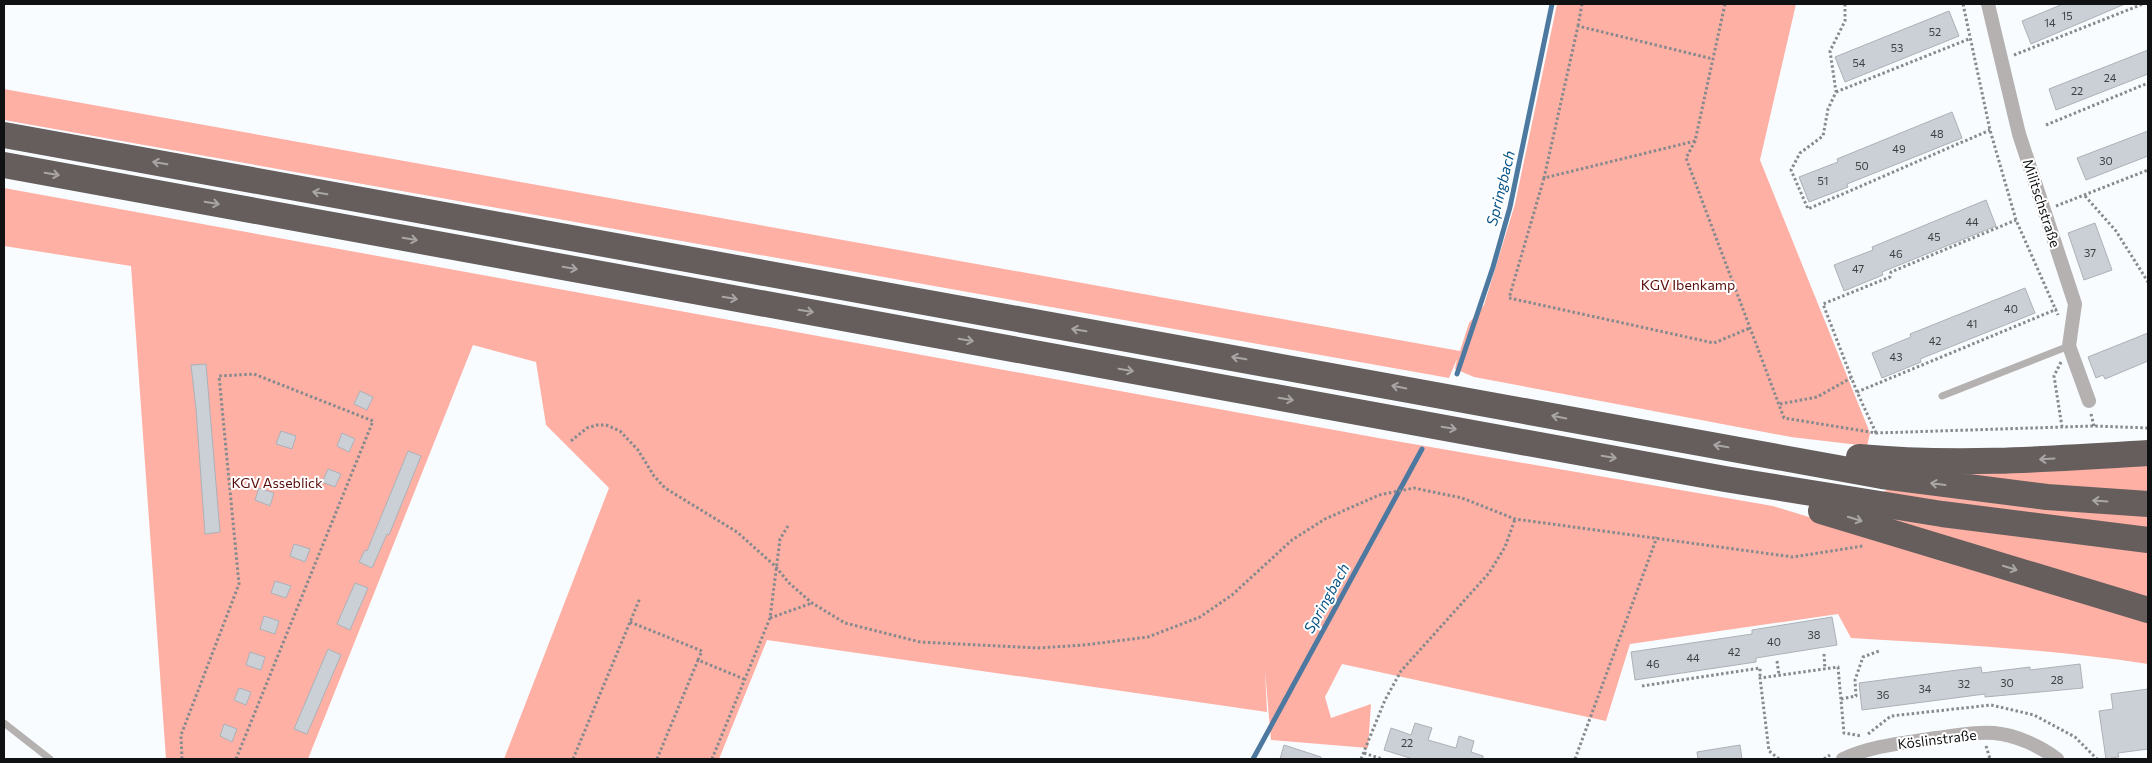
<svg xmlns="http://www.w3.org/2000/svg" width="2152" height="763" viewBox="0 0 2152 763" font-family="Commissioner,sans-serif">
	<rect width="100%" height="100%" fill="#f8fcff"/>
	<path fill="#feb0a5" d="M1557,4h239l-36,156 110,273 -3,13 -76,-9 -317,-60 -19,-8 2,-10 -8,19 -1445,-258v-31l1456,262 9,-28 15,-18 31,-101z
		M4,188l1380,251 389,67 375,115v43c-98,-15 -198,-20 -297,-26l-13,-24 -208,30 -24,77 -264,-57 -17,33 6,21 40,-14 -3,44 -97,-8 -6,-69 2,41 -500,-72 -48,119h-215l105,-271 -63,-63 -10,-63 -63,-17 -165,414h-142l-35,-493 -127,-20z
		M2148,461v139l-301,-90 82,-41z"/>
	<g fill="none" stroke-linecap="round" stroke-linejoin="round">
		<path stroke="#4d79a0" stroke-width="5" d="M1457,374l36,-107 17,-60 42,-203
			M1253,759l169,-310"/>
	</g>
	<path fill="#cbd0d6" stroke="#acb1b7" d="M2063,4h62l-94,40 -9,-23z
		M1949,11l10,25 -114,46 -10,-25z
		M2148,50v24l-92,36 -7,-21z
		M1952,112l10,26 -115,46 1,3 -39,15 -10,-25 39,-15 -1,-3z
		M2148,131v25l-62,24 -9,-22z
		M1986,200l10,26 -114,46 1,3 -39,16 -10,-26 39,-15 -1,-3z
		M2095,223l17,47 -28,10 -16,-47z
		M2025,288l10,25 -115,46 1,3 -39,16 -10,-25 39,-16 -1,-3z
		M2148,333v28l-43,18 -2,-4 -7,3 -8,-21z
		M206,364l14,168 -15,2 -9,-125 -5,-44z
		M360,391l13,6 -6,13 -13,-6z
		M281,431l15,5 -4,13 -16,-5z
		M342,433l13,6 -6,13 -12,-6z
		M408,451l13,5 -32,79 -2,-1 -15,34 -13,-6 6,-12 2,1z
		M328,469l13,5 -6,13 -13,-5z
		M259,488l15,5 -4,13 -15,-6z
		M294,544l16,5 -5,13 -15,-6z
		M275,581l16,5 -5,12 -15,-5z
		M355,583l13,5 -18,42 -13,-6z
		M264,616l15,5 -4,13 -15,-5z
		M1832,617l5,28 -81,13v4l-121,18 -4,-28 121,-18v-4z
		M328,649l13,6 -34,79 -13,-5z
		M250,652l15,5 -4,13 -15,-5z
		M2080,664l3,24 -98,9v-3l-123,16 -3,-27 122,-16 1,6 48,-6v3z
		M239,688l12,4 -5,13 -12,-5z
		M2148,689v60l-30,4 1,4 -13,2 -7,-48 14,-2 -2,-15z
		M1415,723l17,5 -4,12 28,8 3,-12 15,5 -3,11 12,4v3h-70l-29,-9 7,-22 20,7z
		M224,724l13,5 -5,13 -12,-6z
		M1284,745l37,12v2h-41z
		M1740,745l2,14h-44l-1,-7z"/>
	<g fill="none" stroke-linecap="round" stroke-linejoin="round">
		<path stroke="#878a8d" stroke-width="3" stroke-dasharray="2.5 2.5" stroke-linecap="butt" d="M1725,4l-30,137 -9,17 98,260 92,15 218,-7 54,2
			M1845,4v17l-15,30 6,41 -8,17 -5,27 -23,17 -9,17 17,39 182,-79
			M1963,4l27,126 26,90 42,95
			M1578,26l4,-22
			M2014,55l129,-51
			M1836,92l133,-53
			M2046,125l102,-42
			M1695,141l-151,37 34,-152 135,33
			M1544,178l-35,120 205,45 36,-15
			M2085,196l31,35 32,51
			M2056,206l92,-36
			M2061,362l-7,14 8,51
			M1857,392l-34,-88 67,-27 1,-5 125,-52
			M1780,404l37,-7 34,-19
			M2091,414l3,12
			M1876,433l-19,-41 200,-83
			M571,441l16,-13 10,-3h9l14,6 18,19 16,26 11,12 72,44 38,34 14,17 23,20 33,20 75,19 118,6 46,-3 64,-8 52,-20 32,-22 60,-55 33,-21 54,-24 35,-7 48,10 53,21 278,38 70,-11
			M770,618l42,-15
			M630,622l72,29 -4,9
			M1824,654l1,15
			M1777,661l2,14
			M1642,686l118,-18v10
			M1841,699l15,-3 -1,-16 8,-23 16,-6
			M1868,734l23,-18 100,-11 43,10 41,22 22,22
			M1986,746l4,13
			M1364,753l18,6
			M182,759l-1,-24 58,-151 -20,-208 35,-2 119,47 -137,338
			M573,759l67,-161
			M657,759l41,-99 46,19
			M712,759l58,-141 10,-79 8,-13
			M1361,759l24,-59 16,-29 88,-98 16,-26 10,-28
			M1575,759l82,-222
			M1779,759l-10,-8 -9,-73 78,-11 6,66 18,3
			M1824,759l6,-4"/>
		<path stroke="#b5b1b0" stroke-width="7" d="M1942,396l127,-50
			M4,723l46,36"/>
		<path stroke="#b5b1b0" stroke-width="14" d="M1988,4l31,130 56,170 -6,42 20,55
			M1843,759c30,-14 62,-16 93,-21 19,-2 39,-7 58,-5 22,2 46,13 63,26"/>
		<path stroke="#655e5d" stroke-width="26" d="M4,135l1878,341 165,21 101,7
			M4,165l1721,314 217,35 206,26
			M1859,457c97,9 193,2 289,-4
			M1821,511l327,99"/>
	</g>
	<defs><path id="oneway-shaft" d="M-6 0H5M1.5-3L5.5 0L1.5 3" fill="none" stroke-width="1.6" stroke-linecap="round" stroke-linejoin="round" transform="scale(1.25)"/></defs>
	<g stroke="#aaa6a6">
		<use href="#oneway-shaft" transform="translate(160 163) rotate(-170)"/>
		<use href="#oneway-shaft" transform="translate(52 174) rotate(10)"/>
		<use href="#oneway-shaft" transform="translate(320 193) rotate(-170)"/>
		<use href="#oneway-shaft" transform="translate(212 203) rotate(10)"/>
		<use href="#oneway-shaft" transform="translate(410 239) rotate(10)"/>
		<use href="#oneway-shaft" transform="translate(570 268) rotate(10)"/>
		<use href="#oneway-shaft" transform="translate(730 298) rotate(10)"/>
		<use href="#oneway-shaft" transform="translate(806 311) rotate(10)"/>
		<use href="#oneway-shaft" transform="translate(1079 330) rotate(-170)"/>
		<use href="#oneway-shaft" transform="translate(966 340) rotate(10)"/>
		<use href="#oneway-shaft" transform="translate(1239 358) rotate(-170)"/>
		<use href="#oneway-shaft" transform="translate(1126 370) rotate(10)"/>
		<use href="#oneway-shaft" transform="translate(1399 387) rotate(-169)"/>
		<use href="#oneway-shaft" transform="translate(1286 399) rotate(10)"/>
		<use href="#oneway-shaft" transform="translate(1559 417) rotate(-169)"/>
		<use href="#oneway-shaft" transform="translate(1449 428) rotate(10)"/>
		<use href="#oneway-shaft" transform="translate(1721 446) rotate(-170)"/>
		<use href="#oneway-shaft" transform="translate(1609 457) rotate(10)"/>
		<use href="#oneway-shaft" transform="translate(2047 459) rotate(177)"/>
		<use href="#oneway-shaft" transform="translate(1938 484) rotate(-173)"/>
		<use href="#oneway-shaft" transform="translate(2100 501) rotate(-176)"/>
		<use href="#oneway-shaft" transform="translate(1855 519) rotate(17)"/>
		<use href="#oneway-shaft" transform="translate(2010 568) rotate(17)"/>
	</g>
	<g text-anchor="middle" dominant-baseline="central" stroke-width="4" stroke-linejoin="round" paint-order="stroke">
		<g font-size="11" fill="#3e4144">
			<text x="2067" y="15">15</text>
			<text x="2050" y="22">14</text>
			<text x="1935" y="31">52</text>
			<text x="1897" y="47">53</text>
			<text x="1859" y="62">54</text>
			<text x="2110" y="77">24</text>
			<text x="2077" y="90">22</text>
			<text x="1937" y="133">48</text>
			<text x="1899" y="148">49</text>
			<text x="2106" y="160">30</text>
			<text x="1862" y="165">50</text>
			<text x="1823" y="180">51</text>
			<text x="1972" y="221">44</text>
			<text x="1934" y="236">45</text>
			<text x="2090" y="252">37</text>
			<text x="1896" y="253">46</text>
			<text x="1858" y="268">47</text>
			<text x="2011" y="308">40</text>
			<text x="1972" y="323">41</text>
			<text x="1935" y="340">42</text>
			<text x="1896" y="356">43</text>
			<text x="1814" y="634">38</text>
			<text x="1774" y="641">40</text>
			<text x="1734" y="651">42</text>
			<text x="1693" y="657">44</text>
			<text x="1653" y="663">46</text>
			<text x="2057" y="679">28</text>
			<text x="2007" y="682">30</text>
			<text x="1964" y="683">32</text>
			<text x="1925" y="688">34</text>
			<text x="1883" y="694">36</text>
			<text x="1407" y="742">22</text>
		</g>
		<g font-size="14" fill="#0f1113" stroke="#fff">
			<text transform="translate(2042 203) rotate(72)">Militschstraße</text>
			<text transform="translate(1937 739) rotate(-7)">Köslinstraße</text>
		</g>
		<g font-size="14" fill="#570c0a" stroke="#fff">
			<text x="1688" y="284">KGV Ibenkamp</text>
			<text x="277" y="482">KGV Asseblick</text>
		</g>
		<g font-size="15" font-style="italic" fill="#095587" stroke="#fff">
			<text transform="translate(1500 188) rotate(-76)">Springbach</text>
			<text transform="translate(1326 598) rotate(-61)">Springbach</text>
		</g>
	</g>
	<rect width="2152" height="763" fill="none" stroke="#0f1113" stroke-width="10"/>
</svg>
